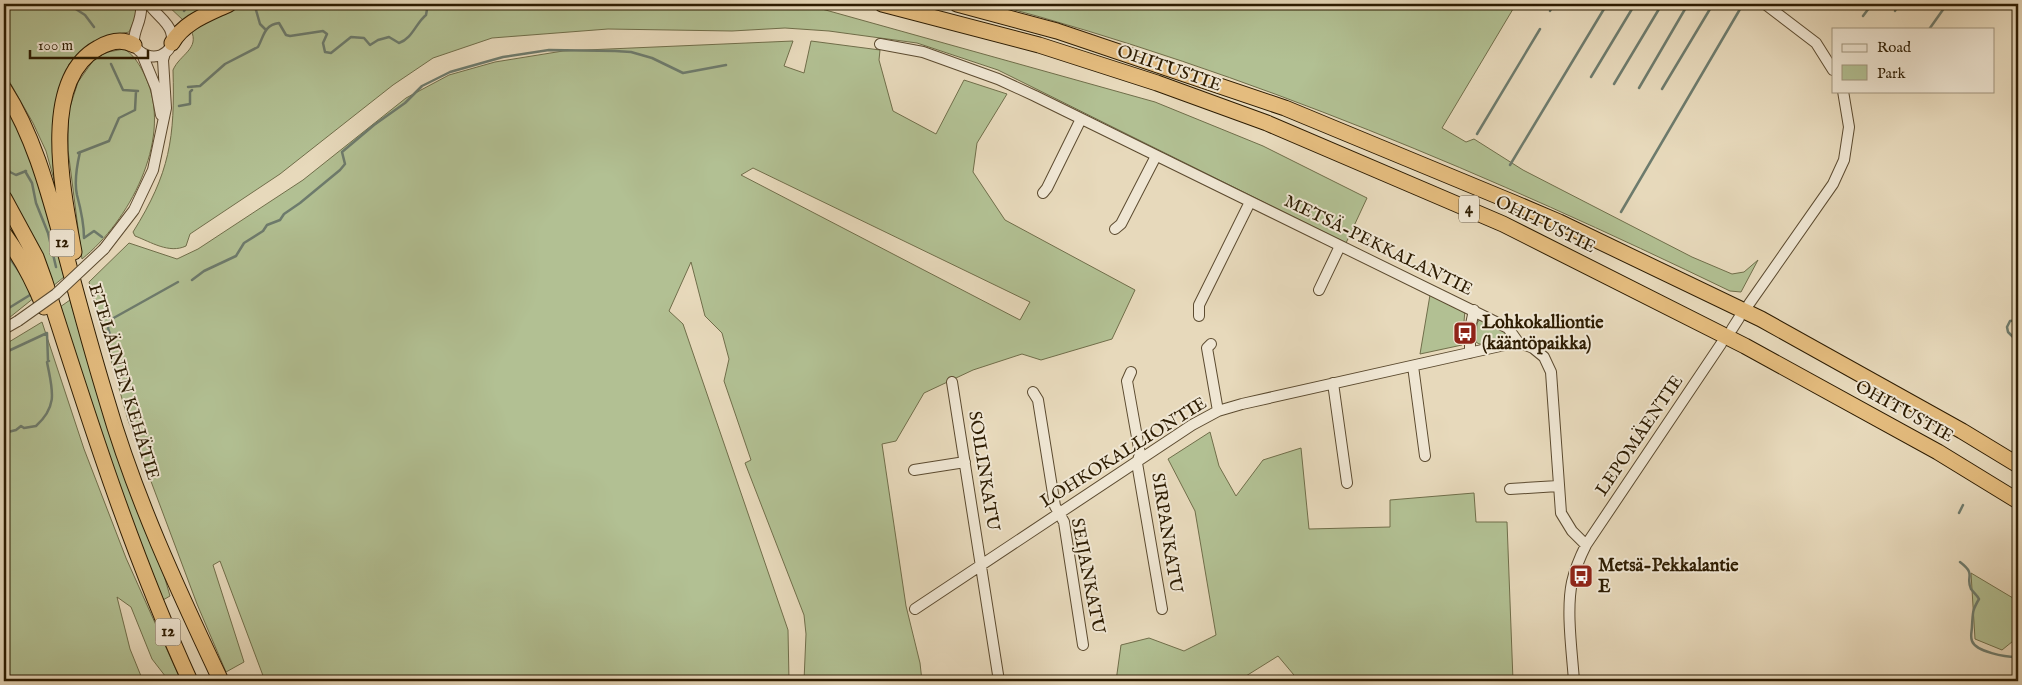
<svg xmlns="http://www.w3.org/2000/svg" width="2022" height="685" viewBox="0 0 2022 685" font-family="'IM FELL English',serif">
	<rect width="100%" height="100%" fill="#e7d9bb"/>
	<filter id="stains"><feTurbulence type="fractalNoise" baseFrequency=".004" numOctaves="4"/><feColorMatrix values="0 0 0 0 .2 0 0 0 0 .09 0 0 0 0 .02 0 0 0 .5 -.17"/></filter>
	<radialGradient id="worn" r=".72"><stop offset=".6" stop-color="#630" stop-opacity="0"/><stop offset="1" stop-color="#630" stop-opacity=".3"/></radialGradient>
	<path fill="#b2c093" stroke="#706e4a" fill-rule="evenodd" d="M4,4h132v12l-7,16 -25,5 -16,9 -19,18 -10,29 1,108 -14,-50 -13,-28 -29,-51z
		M166,4h53l-35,17z
		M244,4h560l351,98 108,44 104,52 -21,45 -348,-173 -81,-27 -88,-12 -44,-3 -53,3 -124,-2 -116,9 -59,20 -40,27 -113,89 -90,60 -4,12c-17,8 -35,-4 -51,-10l-2,-4c37,-59 42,-94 40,-162 7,-16 27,-21 18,-40z
		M993,4h523l-74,124 24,14 8,-3 49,31 169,87 40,17 12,-2 14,-12 -17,32 -11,-1c-238,-115 -481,-219 -737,-287z
		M793,41l-9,25 20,7 7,-32 69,9 -1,10 14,51 43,23 28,-54 43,14 -30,49 -4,29 32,48 130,70 -23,49 -71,21 -19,-6 -49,16 -49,23 -28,48 -14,3 24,162 14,57 2,18h-118l2,-47 -2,-19 -59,-152 6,-3 -27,-79 5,-22 -7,-26 -17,-17 -14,-54 -22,49 14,13 105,306 1,51h-524l-45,-120 -7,4 31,97 -18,10 -29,-68 -69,-184 -39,-138 40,-39 48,16 21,-10 105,-69 103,-82 43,-23 46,-13 68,-11zM753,168l277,134 -10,18 -279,-145z
		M124,49c11,6 19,21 24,34 23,59 -19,138 -66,176l-14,-109v-37l10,-31 17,-24 13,-6z
		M4,101l18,35 16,40 26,101 -11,9 -25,-58 -24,-41z
		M4,245l31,52 -31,25z
		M1430,295l35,15 -3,35 -42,9z
		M70,300l29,99 62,166 9,31 -7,4 -52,-134 -51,-159z
		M1480,319l25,12 1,9 -27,4 -3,-2 1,-19z
		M42,322l42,127 42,109 55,123h-12l-17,-22 -21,-52 -14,-10 13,52 13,32h-139v-336z
		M1210,432l9,34 17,30 27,-36 38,-12 8,81 81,-2v-27l84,-7 2,29h31l6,159h-214l-21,-25 -40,25h-122l5,-36 28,-7 35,13 32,-16 -21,-124 -27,-52z
		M1971,573l47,28v36l-16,13 -27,-11z"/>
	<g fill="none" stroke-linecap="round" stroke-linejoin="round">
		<path stroke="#6d7b6d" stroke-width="2.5" d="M68,4l17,11 9,12
			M774,4l15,2 5,-2
			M2004,4l9,4 5,-1
			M256,10l4,14 6,6
			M184,11l5,-7
			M1550,11l4,-7
			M1895,11l4,-7
			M1863,16l9,-12
			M2018,26v4
			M1930,28l17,-24
			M111,64l12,26 15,1
			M1591,77l44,-73
			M1614,84l48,-80
			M188,87l12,-1 25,-22 33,-17c6,-11 6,-22 21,-24l7,12 4,1 33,-5 4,3 -4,9 2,9 6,1 20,-16 13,1 6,7 8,-5 11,-3 10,6c13,-4 17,-20 27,-28l2,-11
			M1639,88l49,-84
			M1662,89l51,-85
			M179,106l11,-2v-12l2,-2
			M1477,134l63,-105
			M80,152c-3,13 -6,30 -3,43 4,15 7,28 7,43l10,-7 8,6
			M78,153l31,-12 10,-23 16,-8 1,-19
			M1510,165l97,-161
			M4,166l6,6 6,3 10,-4
			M25,171l7,12 4,20 12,30 8,34
			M1621,212l122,-208
			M4,250l17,24
			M192,280l12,-9 32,-15 8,-13 19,-12 4,-6 13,-5 4,-6 16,-11 40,-33 5,-6 -3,-12 32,-27 31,-22 17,-17 28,-14 53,-15 46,-7 66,1 16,1 21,6 31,15 43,-8
			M4,311l26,-16v-3
			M2018,320l-8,1 -3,6 1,5 10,10
			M110,343l2,-2 -4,-13 2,-8 68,-38
			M4,353l43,-20 1,28
			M2015,419l3,-5
			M4,433l12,-3 5,-4 3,2 12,-2c23,-21 16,-37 11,-64l2,-1
			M1959,513l4,-8
			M1960,562c17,13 5,14 11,27 3,4 6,6 8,10 -7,12 -6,13 -7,27 0,5 -2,10 0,15 4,11 34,16 44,16l2,-2
			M2018,638v4"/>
		<g stroke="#5c4b30" stroke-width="12">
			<path id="minor" d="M141,4c2,18 -9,26 -7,41 14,21 44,11 37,-13 -3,-11 -16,-18 -22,-28
				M1765,4l51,39 17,27
				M880,44l43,8 75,27 37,17 473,232 10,14 15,6 11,9 7,15 10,141 11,18 14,14
				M142,54l14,34 5,27
				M1043,193l4,-5 34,-69
				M1115,229l6,-5 35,-68
				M104,249l30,-39 19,-40 13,-62 -3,-48 2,-7
				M1319,290l21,-44
				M1749,304l84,-120 11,-24 5,-33 -6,-36
				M1199,316v-11l51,-103
				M4,329l14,-8
				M1732,329l7,-11
				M1211,344l-4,4 11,63
				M1470,353v-24l4,-19
				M1413,366l12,90
				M1131,372l-4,9 13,73 -3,9 25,146
				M952,382l47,299
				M1333,383l14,100
				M1033,392l5,8 17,106 9,16 19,123
				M914,470l51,-8
				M1510,489l48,-3
				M915,609l277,-184 26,-14 24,-7 276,-62
				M1574,681c-2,-29 -8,-71 -2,-99 3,-13 8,-25 14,-37l135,-201"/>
		</g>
		<g stroke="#2d1c02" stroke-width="17">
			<path id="highway" d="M882,4l157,41 118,38 110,40 236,101 242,122 193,106 80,49
				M957,4l100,27 228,77 227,94 47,20 202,97 201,112 56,34
				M172,43c12,-21 36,-29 57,-39
				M4,89c32,50 46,109 62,166 13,49 26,97 41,146 28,97 71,189 114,280
				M4,198l32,59 9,25c43,135 86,270 145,399
				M4,234c17,23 29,46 40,73
				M74,252c-10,-55 -36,-171 24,-204 12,-7 24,-10 36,-3"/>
		</g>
		<use href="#minor" stroke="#efe6d3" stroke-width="10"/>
		<use href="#highway" stroke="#e4bc7e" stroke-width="15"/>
		<g stroke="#5c4b30" stroke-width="12" stroke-linecap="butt">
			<path id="minor-bridge" d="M18,321l38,-27 48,-45"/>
		</g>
		<use href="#minor-bridge" stroke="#efe6d3" stroke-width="10"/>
	</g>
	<defs>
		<g id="bus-square" transform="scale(1.25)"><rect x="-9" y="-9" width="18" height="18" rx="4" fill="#8f2418" stroke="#efe6d3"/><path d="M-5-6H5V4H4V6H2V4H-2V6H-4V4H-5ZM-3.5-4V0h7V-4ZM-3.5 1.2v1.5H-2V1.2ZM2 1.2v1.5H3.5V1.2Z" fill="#fff"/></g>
	</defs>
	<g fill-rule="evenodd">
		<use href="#bus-square" x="1465" y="333"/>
		<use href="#bus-square" x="1581" y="576"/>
	</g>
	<g text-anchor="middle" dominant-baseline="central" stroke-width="4" stroke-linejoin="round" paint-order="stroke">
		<g fill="#efe6d3" stroke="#675941" stroke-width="1">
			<rect x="1459" y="195.5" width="20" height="27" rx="4"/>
			<rect x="49.5" y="229.5" width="25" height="27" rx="4"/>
			<rect x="155.5" y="618.5" width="25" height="27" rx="4"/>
		</g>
		<g font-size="16" font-weight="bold" fill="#2d1c02">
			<text x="1469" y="209">4</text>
			<text x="62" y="243">12</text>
			<text x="168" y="632">12</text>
		</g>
		<g font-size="18" fill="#2d1c02" stroke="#efe6d3">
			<text transform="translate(1169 69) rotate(19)">OHITUSTIE</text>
			<text transform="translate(1545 225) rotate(26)">OHITUSTIE</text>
			<text transform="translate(1378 246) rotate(26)">METSÄ-PEKKALANTIE</text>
			<text transform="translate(123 382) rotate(73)">ETELÄINEN KEHÄTIE</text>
			<text transform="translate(1904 412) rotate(29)">OHITUSTIE</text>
			<text transform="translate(1640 436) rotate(-56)">LEPOMÄENTIE</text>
			<text transform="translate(1124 453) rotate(-32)">LOHKOKALLIONTIE</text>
			<text transform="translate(983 471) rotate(81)">SOILINKATU</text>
			<text transform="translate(1166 533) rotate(81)">SIRPANKATU</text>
			<text transform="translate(1087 576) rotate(79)">SEIJANKATU</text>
		</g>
		<g font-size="18" font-weight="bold" fill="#2d1c02" stroke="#efe6d3" text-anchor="start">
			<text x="1482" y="323">Lohkokalliontie<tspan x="1482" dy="21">(kääntöpaikka)</tspan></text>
			<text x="1598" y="566">Metsä-Pekkalantie<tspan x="1598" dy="21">E</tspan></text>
		</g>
	</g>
	<rect width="2022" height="685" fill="none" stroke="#e7d9bb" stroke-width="20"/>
	<rect x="5" y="5" width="2012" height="675" fill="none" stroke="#2d1c02" stroke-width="2.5"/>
	<rect x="10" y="10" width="2002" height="665" fill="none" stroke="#2d1c02"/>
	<rect x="1832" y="28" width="162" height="65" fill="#efe6d3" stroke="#a1957f"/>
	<rect x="1842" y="44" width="25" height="8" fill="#efe6d3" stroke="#a1957f"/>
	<text x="1877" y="52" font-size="15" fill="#2d1c02">Road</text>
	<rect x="1842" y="65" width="25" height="15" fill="#b2c093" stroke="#a1957f"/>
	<text x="1877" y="78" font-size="15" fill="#2d1c02">Park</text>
	<path d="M30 50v8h118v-8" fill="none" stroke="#2d1c02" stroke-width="2.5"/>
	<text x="38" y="50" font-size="15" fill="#2d1c02" stroke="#efe6d3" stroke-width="4" paint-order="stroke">100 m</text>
	<rect width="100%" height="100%" filter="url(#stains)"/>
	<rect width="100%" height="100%" fill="url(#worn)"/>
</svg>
